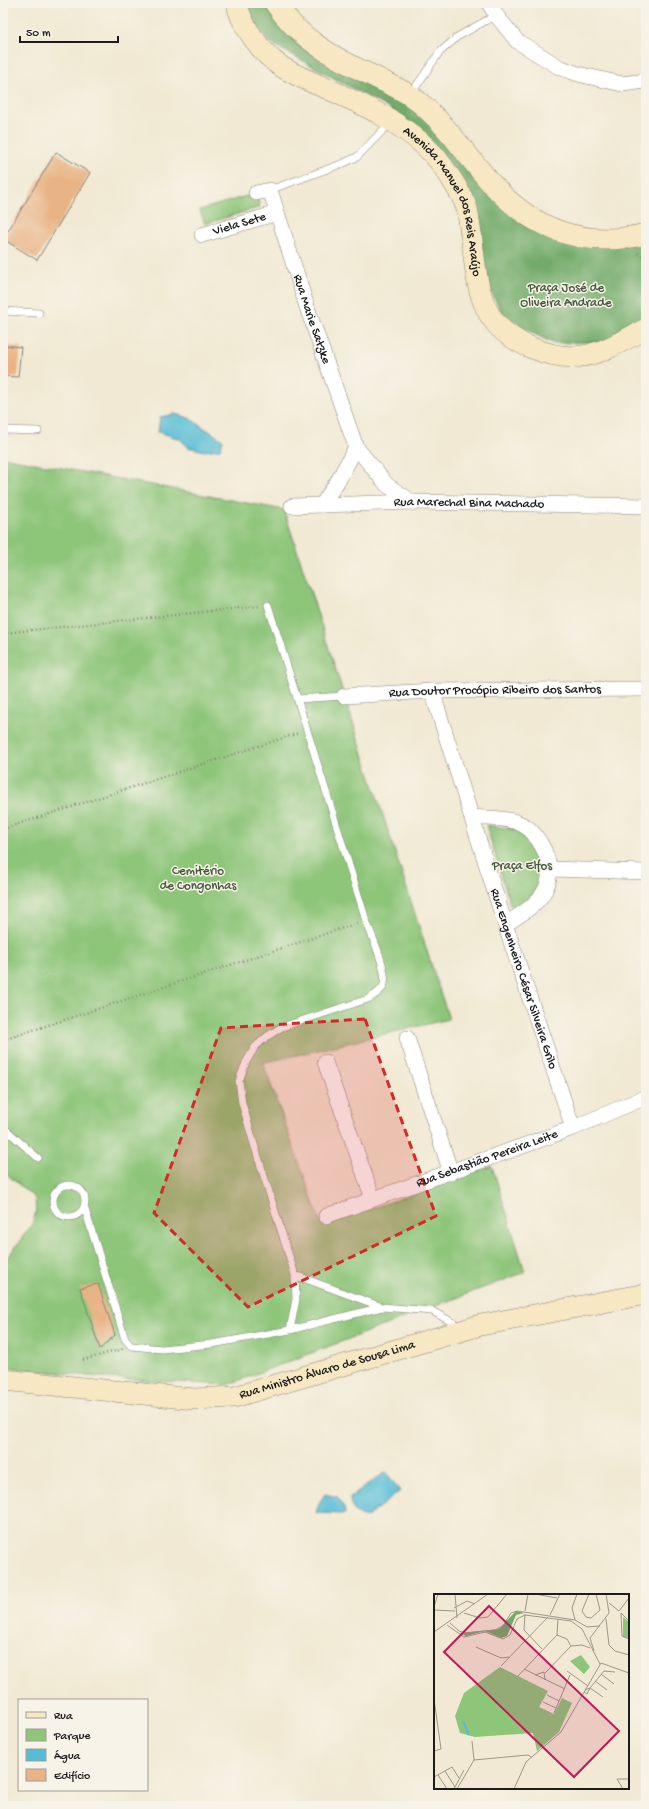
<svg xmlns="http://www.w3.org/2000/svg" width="649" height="1809" viewBox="0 0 649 1809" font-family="'Gochi Hand',sans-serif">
	<rect width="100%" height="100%" fill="#f7f3e8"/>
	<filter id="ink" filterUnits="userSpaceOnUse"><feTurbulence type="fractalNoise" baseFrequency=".025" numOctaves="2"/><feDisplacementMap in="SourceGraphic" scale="8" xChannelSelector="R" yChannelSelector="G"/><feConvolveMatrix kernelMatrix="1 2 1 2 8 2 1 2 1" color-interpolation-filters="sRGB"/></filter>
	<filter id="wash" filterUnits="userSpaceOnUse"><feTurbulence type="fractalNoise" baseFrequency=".012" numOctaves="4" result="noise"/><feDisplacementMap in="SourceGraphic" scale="16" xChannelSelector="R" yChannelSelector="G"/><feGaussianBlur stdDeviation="0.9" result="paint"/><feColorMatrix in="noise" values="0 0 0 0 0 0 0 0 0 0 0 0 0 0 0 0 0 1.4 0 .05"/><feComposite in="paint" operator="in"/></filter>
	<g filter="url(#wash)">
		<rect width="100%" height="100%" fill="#f1e9d3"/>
		<path fill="#8dc579" stroke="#54704a" d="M256,193l4,14 -55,17 -5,-14z
			M3,457l281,53 165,509 -186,44 59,163 170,-60 33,106 -298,113 -120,-7 -104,-11v-103l29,-40 4,-12 -1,-14 -32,-27z
			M486,825l39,6 19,33 -4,29 -21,15 -9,-4z"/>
		<path fill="#72aa69" stroke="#476342" d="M242,3h28l141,101 122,121 113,13v82l-40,22 -54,1 -29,-15 -22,-17 -12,-23 -11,-61 -81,-114 -130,-72z"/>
		<path fill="#57bdd5" stroke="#3a6c78" d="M175,414l14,4 34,22 -3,9 -16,2 -16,-4 -8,-8 -22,-7 2,-15z
			M386,1472l14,19 -33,26c-12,-2 -17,-9 -17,-20z
			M325,1494l12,3 7,10 1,7 -29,-1 3,-10z"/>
		<g id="blocks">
			<path fill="#e9b485" d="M56,152l34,21 -53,87 -34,-21z
				M3,345l18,2 -3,30 -15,-1z
				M98,1284l17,51 -15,14 -20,-61z"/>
		</g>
	</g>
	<g filter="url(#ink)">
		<use href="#blocks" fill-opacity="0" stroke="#868278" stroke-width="1"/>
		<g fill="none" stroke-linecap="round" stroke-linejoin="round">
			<g stroke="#868278" stroke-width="8">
				<path id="lane" d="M411,94l28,-41 18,-16 39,-22
					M270,190l74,-27 13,-6 34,-35
					M3,311l36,2
					M3,430l35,1
					M297,699l47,-3
					M3,1127l35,31
					M53 1201a16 16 0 1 1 32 0a16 16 0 1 1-32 0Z
					M84,1206l41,133 6,7 31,3 50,-5 78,-14 6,-31 -1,-24 -41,-131 -12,-41 -3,-22 7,-19 9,-15 11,-10 16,-10 86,-28c5,-3 11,-6 15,-12 7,-13 -12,-52 -17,-67l-98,-315
					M295,1275l87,32 50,4 27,15
					M290,1330l92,-23"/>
			</g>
			<g stroke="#868278" stroke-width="16">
				<g id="street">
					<path d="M489,3l7,12 21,26 42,26 19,7 44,10 24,-3"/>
					<path id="s1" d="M256,193l14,-3 38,120 48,137 31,38 25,17"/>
					<path id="s2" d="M202,235l75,-22"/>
					<path d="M322,505l17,-26 17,-32"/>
					<path id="s3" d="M292,506l120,-4 234,4"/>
					<path id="s4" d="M432,691l73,233 68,204"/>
					<path id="s5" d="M344,696l88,-5 214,-2"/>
					<path d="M472,817c15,2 37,0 51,8 10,5 16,15 21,25 17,38 -9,57 -39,74"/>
					<path d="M550,869l96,3"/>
					<path d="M407,1038l44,135"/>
					<path d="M325,1062l48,137"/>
					<path id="s6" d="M326,1216l247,-88 73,-31"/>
				</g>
			</g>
			<g stroke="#868278" stroke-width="22">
				<g id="secondary">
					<path id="s7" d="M237,3c3,21 25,50 42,62 14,10 33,17 49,24 36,16 73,33 101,61 12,11 33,43 38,59 2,7 2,16 4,24 7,50 5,93 61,115 49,20 70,3 114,-19"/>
					<path d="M275,3c23,35 59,55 96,72 13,7 28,13 40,21 33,24 53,57 80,87 42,47 92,66 155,51"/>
					<path id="s8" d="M3,1380l191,19 40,-2 247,-72 165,-31"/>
				</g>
			</g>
			<path stroke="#868278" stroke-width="2.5" stroke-dasharray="1 3" stroke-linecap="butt" d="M638,253l8,5
				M3,633l257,-27
				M3,829l296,-96
				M3,1040l355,-117
				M83,1360l40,-11"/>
			<use href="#lane" stroke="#fff" stroke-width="7"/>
			<use href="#street" stroke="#fff" stroke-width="15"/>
			<use href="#secondary" stroke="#f7e8c3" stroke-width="21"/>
		</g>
	</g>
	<path fill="#d62828" fill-opacity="0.2" stroke="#d62828" stroke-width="3" stroke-dasharray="8 5" stroke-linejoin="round" d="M365,1019l71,197 -188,91 -94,-94 67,-185z"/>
	<g text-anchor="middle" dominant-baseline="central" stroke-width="3" stroke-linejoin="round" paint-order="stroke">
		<g font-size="13" fill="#1c1c1c" stroke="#f7f3e8">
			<text stroke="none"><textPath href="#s7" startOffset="303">Avenida Manuel dos Reis Araújo</textPath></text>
			<text stroke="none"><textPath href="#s2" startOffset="39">Viela Sete</textPath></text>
			<text stroke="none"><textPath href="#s1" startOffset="150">Rua Marie Satzke</textPath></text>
			<text stroke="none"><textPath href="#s3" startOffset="177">Rua Marechal Bina Machado</textPath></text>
			<text stroke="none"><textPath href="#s5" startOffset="151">Rua Doutor Procópio Ribeiro dos Santos</textPath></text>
			<text stroke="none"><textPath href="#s4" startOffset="302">Rua Engenheiro César Silveira Grilo</textPath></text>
			<text stroke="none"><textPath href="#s6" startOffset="171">Rua Sebastião Pereira Leite</textPath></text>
			<text stroke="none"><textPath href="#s8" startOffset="329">Rua Ministro Álvaro de Sousa Lima</textPath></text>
		</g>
		<g font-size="13" fill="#44573d" stroke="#f7f3e8">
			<text x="566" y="288">Praça José de<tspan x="566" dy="15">Oliveira Andrade</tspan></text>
			<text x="522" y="866">Praça Elfos</text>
			<text x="198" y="871">Cemitério<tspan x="198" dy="15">de Congonhas</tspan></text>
		</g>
	</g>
	<g transform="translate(434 1594)">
		<rect width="195" height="195" fill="#f1e9d3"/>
		<path d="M189,23l6,5v16l-6,-1zM147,61l9,12 -6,7 -14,-13zM66,73l48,24 -9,16 15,7 8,-16 10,5 -13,29 -22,19 -4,-18 -58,4 -15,-4 -5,-17 9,-23z" fill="#8dc579"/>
		<path d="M82,17l8,2 -8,2 -9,21 -6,2 -16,-7 -19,5 -6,-3 39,-4z" fill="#72aa69"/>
		<path fill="none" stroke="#57bdd5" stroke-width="2" d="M29,127l6,14"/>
		<path fill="none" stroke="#9c978a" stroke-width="1" d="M21,0l2,24M101,0l22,4M155,0l-7,17 4,6 5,1 9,-8 -4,-16M175,9l10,8M0,13l4,-13M20,14l13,-7 8,3M0,16l21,1M91,17l3,-17M185,17l10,-13M30,19l16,5 8,-1 19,-23M91,20l-1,16 18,19M116,21l10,-21M172,25l3,26 6,6 14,4M141,26l-3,-12 5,-14M195,27l-8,-8 1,23 7,3M16,29l9,8 6,2 30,-3 8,-4 8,-13 6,-2 58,9 12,7 13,-1M13,31l17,12 21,-5 18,7 7,-4 7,-16 8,-4 46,6 11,8 18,35M0,38l54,-38M123,41l10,4 4,7M42,53l25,11 8,-1M160,57l-4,-13 19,-25 -3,-19M67,72l47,-49M90,75l41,20M133,77l21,15M111,79l26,-27 11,-1 8,3M167,80l13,10M101,81l9,-3 1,8M84,82l39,-41 1,-16M161,87l12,9M151,96l5,-2 14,-17 11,1M150,98l3,2 3,-6 13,9M113,101l12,6M0,105l7,50 -7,2M109,108l13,6M120,119l16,-38M40,166l54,-5 3,2M11,177l10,16M4,181l9,14M0,183l18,-10 7,11M20,195l10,-19M23,195l17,-29 -2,-19M80,195l12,-27 35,-30 40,-69 28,10M189,195l-6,-10h12"/>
		<path fill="#c2185b" fill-opacity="0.15" stroke="#c2185b" stroke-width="2" d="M55,12l130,125 -45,46 -130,-125z"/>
		<rect width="195" height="195" fill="none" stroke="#1c1c1c" stroke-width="2"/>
	</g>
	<rect width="649" height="1809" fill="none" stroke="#f7f3e8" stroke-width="16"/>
	<rect x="18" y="1699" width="130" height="92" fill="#f7f3e8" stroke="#9f9d96"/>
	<rect x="26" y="1712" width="20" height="6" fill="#f7e8c3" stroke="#9f9d96"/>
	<text x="54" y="1719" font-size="12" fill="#1c1c1c">Rua</text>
	<rect x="26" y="1729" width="20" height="12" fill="#8dc579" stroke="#9f9d96"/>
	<text x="54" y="1739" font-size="12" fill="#1c1c1c">Parque</text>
	<rect x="26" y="1749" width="20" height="12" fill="#57bdd5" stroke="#9f9d96"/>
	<text x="54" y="1759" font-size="12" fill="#1c1c1c">Água</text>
	<rect x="26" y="1769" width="20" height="12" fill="#e9b485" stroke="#9f9d96"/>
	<text x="54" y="1779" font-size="12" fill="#1c1c1c">Edifício</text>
	<path d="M20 36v6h98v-6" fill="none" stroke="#1c1c1c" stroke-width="2"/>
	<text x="26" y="36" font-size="12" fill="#1c1c1c" stroke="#f7f3e8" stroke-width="3" paint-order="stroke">50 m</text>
</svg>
